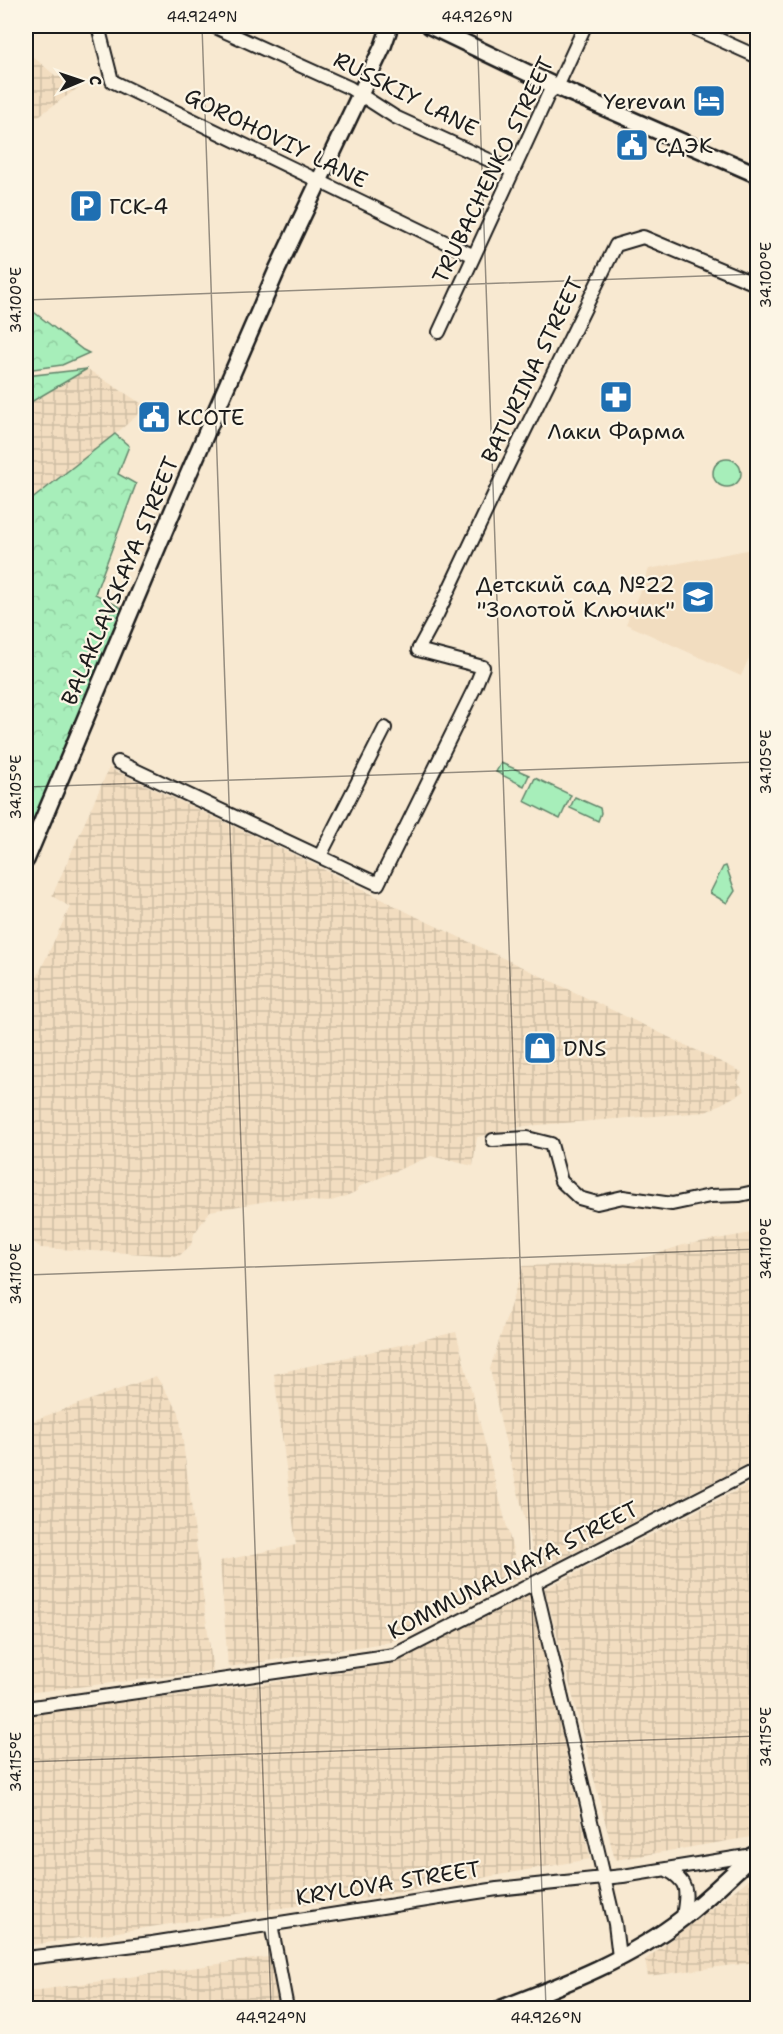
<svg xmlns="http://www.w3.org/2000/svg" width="783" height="2034" viewBox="0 0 783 2034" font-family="'Shantell Sans',sans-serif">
	<defs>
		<pattern id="industrial-grid" width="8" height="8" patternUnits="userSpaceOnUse" patternTransform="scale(1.5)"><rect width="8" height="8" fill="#f2ddc0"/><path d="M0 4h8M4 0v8" fill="none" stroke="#cfbda4"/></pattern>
		<pattern id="forest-crowns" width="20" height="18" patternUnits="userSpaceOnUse" patternTransform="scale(1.5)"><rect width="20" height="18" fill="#a7eeba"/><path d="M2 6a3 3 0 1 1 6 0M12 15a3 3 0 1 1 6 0" fill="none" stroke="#8fcc9f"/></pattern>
	</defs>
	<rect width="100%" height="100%" fill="#f8e9d1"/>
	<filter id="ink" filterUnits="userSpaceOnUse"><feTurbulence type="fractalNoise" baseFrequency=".0167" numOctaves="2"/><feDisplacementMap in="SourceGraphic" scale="12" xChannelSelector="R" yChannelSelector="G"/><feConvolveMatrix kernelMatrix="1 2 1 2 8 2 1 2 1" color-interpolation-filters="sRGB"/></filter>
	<g filter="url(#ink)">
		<path fill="#f2ddc0" d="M757,548v92l-16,36 -115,-52 23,-55z"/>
		<path fill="url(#industrial-grid)" d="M26,51l31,26 12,-2 9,13 -38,27 -14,6z
			M87,369l60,38 -48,41 -73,56v-99z
			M109,768l196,92 112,57 325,155 -4,10 7,9 -39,21 -181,14 -48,11 -4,29 -42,-10 -73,31 -1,4 -13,6 -16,5 -50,-3 -68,12 -16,23 -3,11 -12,11 -138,-8 -15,-12v-248l5,2 39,-83 -18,-11z
			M757,1232v227l-219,112 -37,-147 -11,-55 33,-103 106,-3 54,-18z
			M456,1332l64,245 -129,65 -163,25 -8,-106 76,-16 -22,-171z
			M156,1376l23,36 34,259 -187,22v-270z
			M757,1480v356l-142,24 -70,-271z
			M530,1593l60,266 -223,39 -105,12 -236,36v-230l77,-12 126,-15 166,-26z
			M757,1873v89l-109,14 -3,-16z
			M274,1956l8,52h-256v-16z"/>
		<path fill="#a7eeba" stroke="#62856b" stroke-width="1.5" d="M713 473a14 14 0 1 1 28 0a14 14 0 1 1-28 0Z
			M501,763l28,12 -5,11 -28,-14z
			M535,778l36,17 -11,24 -36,-18z
			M575,797l25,11 1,5 -3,8 -28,-13z
			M726,866l9,25 -8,12 -17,-10 13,-26z"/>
		<path fill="url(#forest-crowns)" stroke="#62856b" stroke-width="1.5" d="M26,306l57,44 6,3 -27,12 -36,5z
			M87,369l-61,36v-29z
			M115,434l14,12 -11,28 18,10 -41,110 29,15 -98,230v-335z"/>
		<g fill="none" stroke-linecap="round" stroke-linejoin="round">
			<g stroke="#1c1c1c" stroke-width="16">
				<path id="minor" d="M98,26l14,55 362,175
					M213,26l137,62 45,29 118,54
					M689,26l69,31
					M439,332l110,-239 8,-6 28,-61
					M118,762l260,122 97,-197 8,-20 -65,-17 19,-35 68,-144 111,-226 27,-8 115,48
					M320,856l65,-128
					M493,1140l34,-2 24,6 10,37 18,17 18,5 26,-6 49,7 38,-8 30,-1 18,-4
					M535,1584l63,267 17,73 4,33
					M26,1708l368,-53 364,-187
					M667,1870c24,13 19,24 16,47
					M271,1924l16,84
					M26,1958l126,-15 345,-54 126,-13 130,-21"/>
			</g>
			<g stroke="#1c1c1c" stroke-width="20">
				<path id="major" d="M430,26l127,61 201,88
					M26,860l153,-364 98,-226 106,-224 7,-20
					M502,2008c63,-24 129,-49 182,-91 24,-19 46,-41 69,-62l5,-1"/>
			</g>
			<use href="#minor" stroke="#fcf5e5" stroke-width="12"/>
			<use href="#major" stroke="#fcf5e5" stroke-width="15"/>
		</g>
	</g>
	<path fill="none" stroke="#1c1c1c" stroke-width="1.5" stroke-opacity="0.45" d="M202,26l69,1982M477,26l69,1982M751,26l7,187M26,300l732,-26M26,787l732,-25M26,1275l732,-26M26,1762l732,-26"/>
	<defs>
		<g id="hotel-square" transform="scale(1.725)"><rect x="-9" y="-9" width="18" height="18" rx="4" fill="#1f6fb2" stroke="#fcf5e5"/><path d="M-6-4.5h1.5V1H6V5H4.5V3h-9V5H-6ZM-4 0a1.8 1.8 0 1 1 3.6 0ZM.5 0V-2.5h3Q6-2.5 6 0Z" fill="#fff"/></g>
		<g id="civic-square" transform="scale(1.725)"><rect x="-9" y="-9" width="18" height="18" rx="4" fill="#1f6fb2" stroke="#fcf5e5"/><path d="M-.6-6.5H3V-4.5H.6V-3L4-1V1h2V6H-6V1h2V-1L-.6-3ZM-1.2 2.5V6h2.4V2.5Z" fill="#fff"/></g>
		<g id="parking-square" transform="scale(1.725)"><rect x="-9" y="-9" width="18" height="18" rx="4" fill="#1f6fb2" stroke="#fcf5e5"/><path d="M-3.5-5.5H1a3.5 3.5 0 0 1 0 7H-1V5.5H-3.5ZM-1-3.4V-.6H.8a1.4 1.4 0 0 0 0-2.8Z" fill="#fff"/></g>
		<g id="pharmacy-square" transform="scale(1.725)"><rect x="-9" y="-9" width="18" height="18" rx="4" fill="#1f6fb2" stroke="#fcf5e5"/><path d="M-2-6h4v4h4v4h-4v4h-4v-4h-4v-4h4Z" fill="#fff"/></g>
		<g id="school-square" transform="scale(1.725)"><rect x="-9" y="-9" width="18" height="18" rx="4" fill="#1f6fb2" stroke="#fcf5e5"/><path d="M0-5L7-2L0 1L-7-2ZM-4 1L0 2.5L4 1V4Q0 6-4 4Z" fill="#fff"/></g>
		<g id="shop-square" transform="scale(1.725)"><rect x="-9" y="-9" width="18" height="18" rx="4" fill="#1f6fb2" stroke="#fcf5e5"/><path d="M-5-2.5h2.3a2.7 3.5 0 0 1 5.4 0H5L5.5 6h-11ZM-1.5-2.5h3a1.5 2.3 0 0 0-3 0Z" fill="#fff"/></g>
	</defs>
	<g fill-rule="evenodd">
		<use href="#hotel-square" x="709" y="101"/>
		<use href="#civic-square" x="632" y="145"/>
		<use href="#parking-square" x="86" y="206"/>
		<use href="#pharmacy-square" x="616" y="397"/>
		<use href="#civic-square" x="154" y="417"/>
		<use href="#school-square" x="698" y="597"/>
		<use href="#shop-square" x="540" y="1048"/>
	</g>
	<g text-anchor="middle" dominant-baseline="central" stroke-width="4.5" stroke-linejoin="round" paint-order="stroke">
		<g font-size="22" fill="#1c1c1c" stroke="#fcf5e5">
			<text transform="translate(406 94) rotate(27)">RUSSKIY LANE</text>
			<text transform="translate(276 138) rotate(26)">GOROHOVIY LANE</text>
			<text transform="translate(493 170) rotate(-64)">TRUBACHENKO STREET</text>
			<text transform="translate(532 370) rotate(-64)">BATURINA STREET</text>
			<text transform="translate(120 581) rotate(-67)">BALAKLAVSKAYA STREET</text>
			<text transform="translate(513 1570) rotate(-27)">KOMMUNALNAYA STREET</text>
			<text transform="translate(388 1883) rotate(-9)">KRYLOVA STREET</text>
		</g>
		<g font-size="22" fill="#1c1c1c" stroke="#fcf5e5" text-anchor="start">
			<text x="686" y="101" text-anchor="end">Yerevan</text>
			<text x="655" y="145">СДЭК</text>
			<text x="109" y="206">ГСК-4</text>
			<text x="177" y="417">KCOTE</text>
			<text x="616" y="431" text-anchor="middle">Лаки Фарма</text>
			<text x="675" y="584" text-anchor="end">Детский сад №22<tspan x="675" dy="25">"Золотой Ключик"</tspan></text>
			<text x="563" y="1048">DNS</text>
		</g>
	</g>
	<rect width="783" height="2034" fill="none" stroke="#fcf5e5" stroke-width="66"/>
	<g transform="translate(81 81) rotate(88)" stroke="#fcf5e5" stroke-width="4.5" paint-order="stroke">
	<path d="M0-4.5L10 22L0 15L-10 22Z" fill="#1c1c1c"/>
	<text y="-9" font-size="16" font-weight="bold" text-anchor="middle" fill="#1c1c1c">С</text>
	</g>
	<rect x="33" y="33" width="717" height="1968" fill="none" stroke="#1c1c1c" stroke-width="2"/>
	<g font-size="15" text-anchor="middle" fill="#1c1c1c">
		<text x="202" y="22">44.924°N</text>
		<text x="477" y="22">44.926°N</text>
		<text transform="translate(766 275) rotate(-90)" y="5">34.100°E</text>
		<text transform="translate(16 300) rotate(-90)" y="5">34.100°E</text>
		<text transform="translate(766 762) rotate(-90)" y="5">34.105°E</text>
		<text transform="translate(16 787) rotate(-90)" y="5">34.105°E</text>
		<text transform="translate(766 1249) rotate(-90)" y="5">34.110°E</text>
		<text transform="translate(16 1274) rotate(-90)" y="5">34.110°E</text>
		<text transform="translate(766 1737) rotate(-90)" y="5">34.115°E</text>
		<text transform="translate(16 1762) rotate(-90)" y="5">34.115°E</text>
		<text x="271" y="2023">44.924°N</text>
		<text x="546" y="2023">44.926°N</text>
	</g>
</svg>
